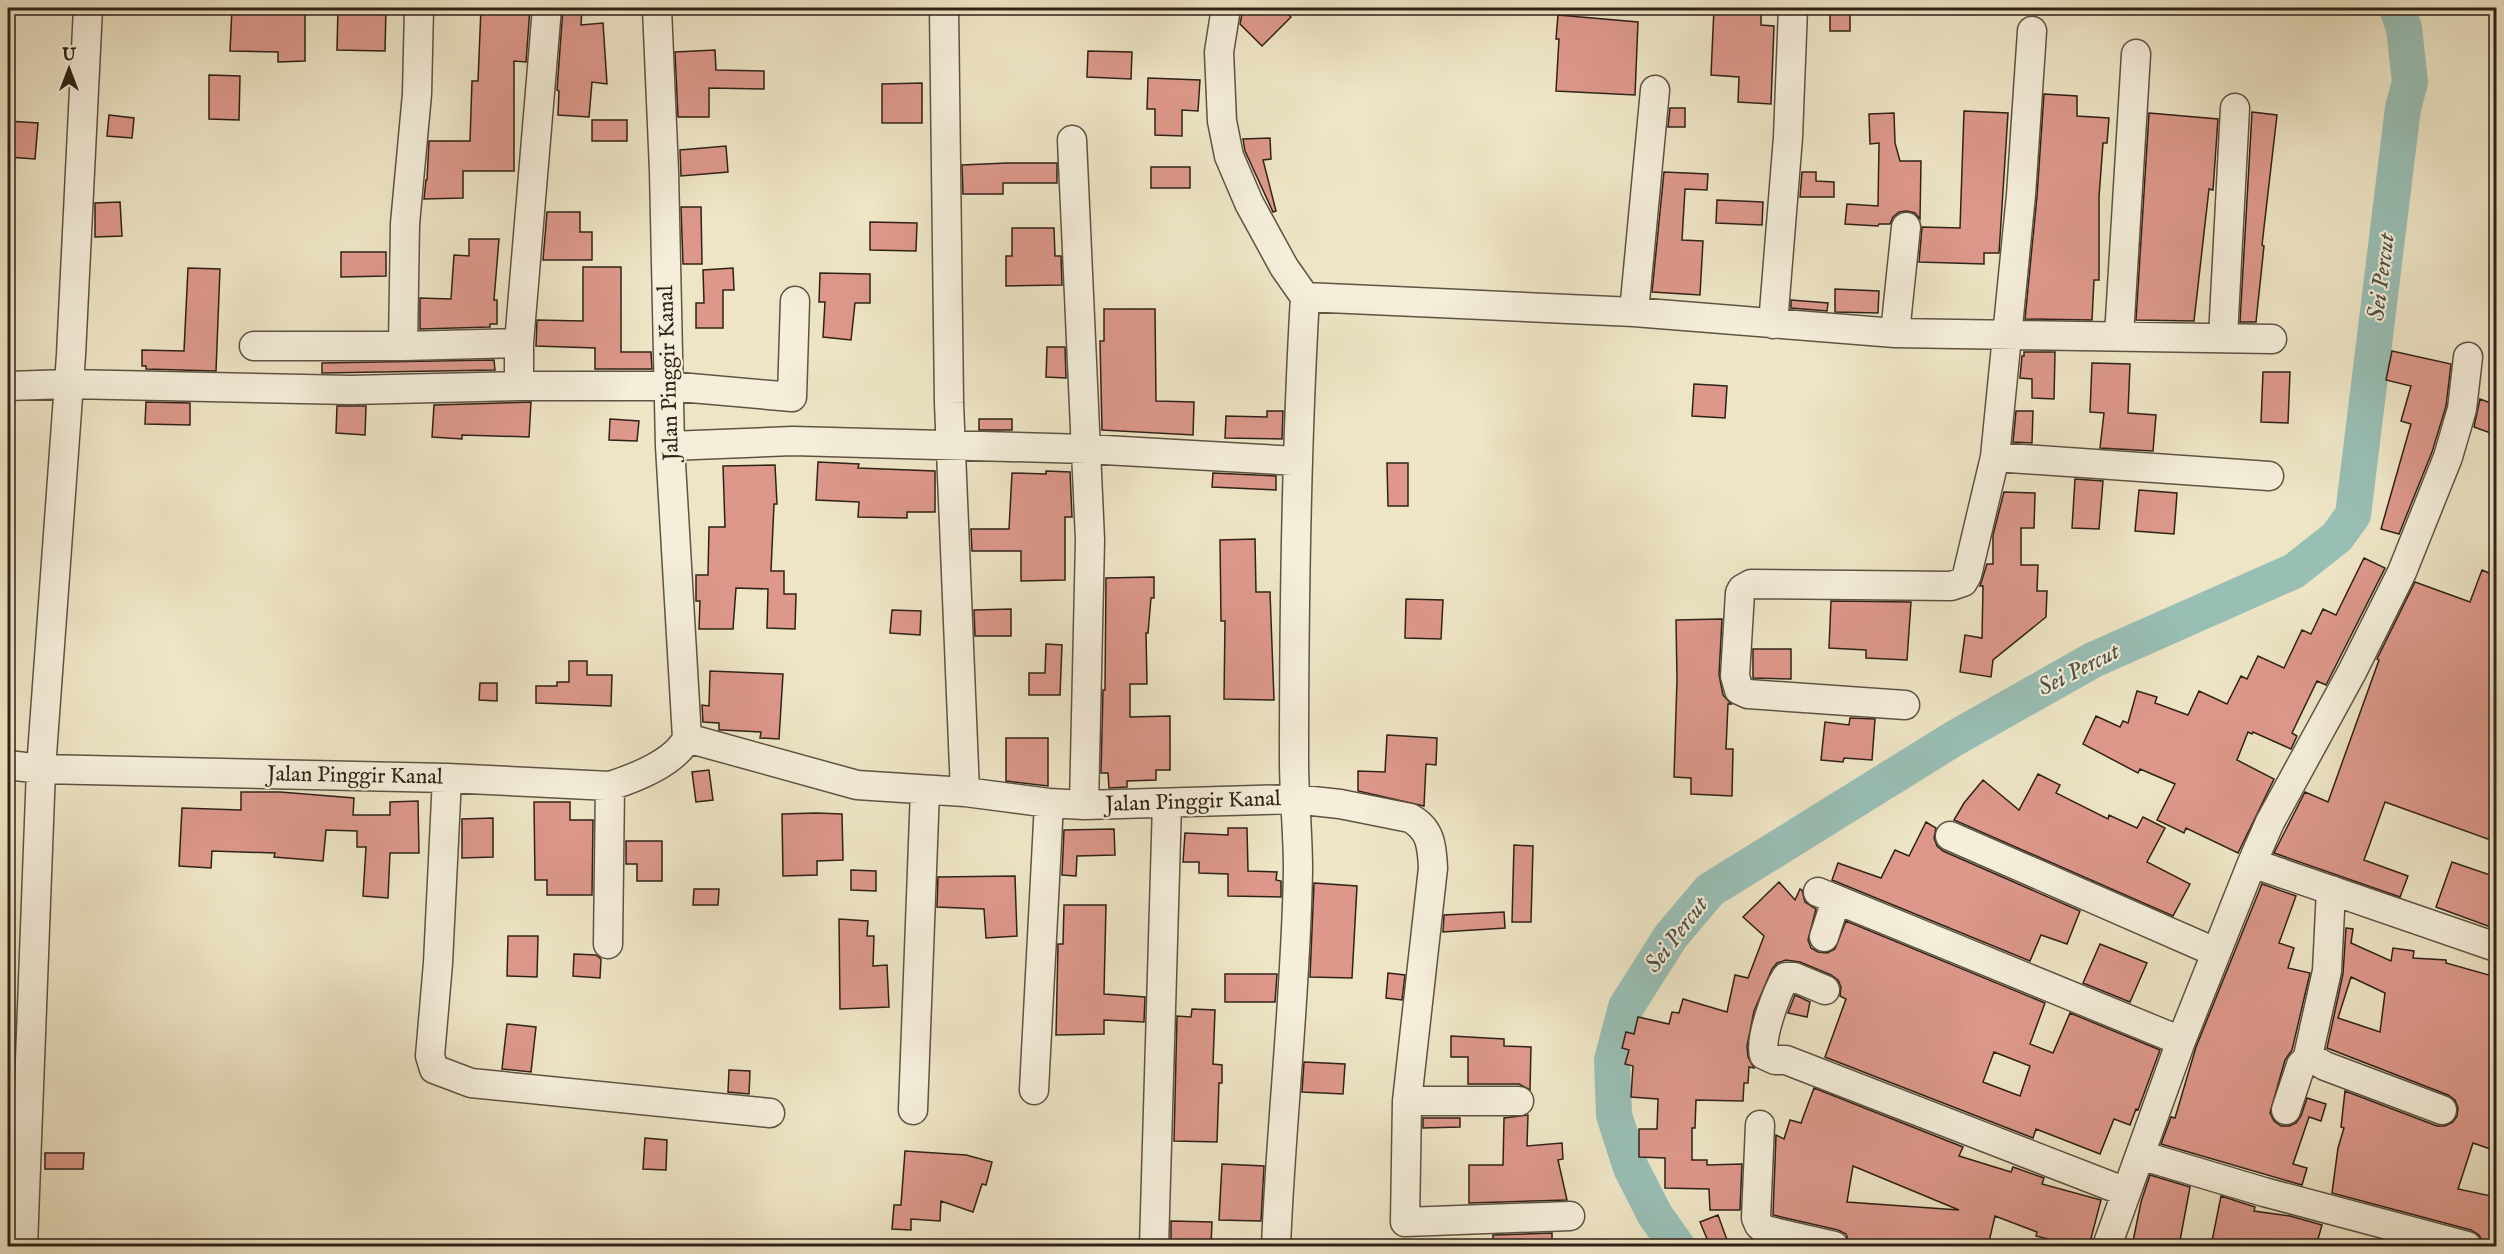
<svg xmlns="http://www.w3.org/2000/svg" width="2504" height="1254" viewBox="0 0 2504 1254" font-family="'IM FELL English',serif">
	<rect width="100%" height="100%" fill="#eee5c6"/>
	<filter id="stains"><feTurbulence type="fractalNoise" baseFrequency=".00333" numOctaves="4"/><feColorMatrix values="0 0 0 0 .2 0 0 0 0 .09 0 0 0 0 .02 0 0 0 .5 -.17"/></filter>
	<radialGradient id="worn" r=".72"><stop offset=".6" stop-color="#630" stop-opacity="0"/><stop offset="1" stop-color="#630" stop-opacity=".3"/></radialGradient>
	<g fill="none" stroke-linecap="round" stroke-linejoin="round">
		<path stroke="#99bfb5" stroke-width="36" d="M1677,1246l-22,-31 -24,-47 -17,-53 -2,-55 14,-53 45,-71 39,-46 245,-152 138,-78 201,-89 43,-34 16,-22 50,-407 7,-26 -6,-54 -7,-20"/>
	</g>
	<path fill="#dd988b" stroke="#2f2217" stroke-width="1.5" fill-rule="evenodd" d="M232,8h73v53l-27,1v-10l-48,-1z
		M338,8h48l-1,43 -48,-1z
		M481,8h49l-4,54 -12,-1v110h-51v27l-39,1 2,-19h1l2,-39h41l2,-60h6z
		M563,8h19l-1,17 22,-2 4,61 -15,-2 -3,35 -31,-2 1,-24 -2,-1z
		M1248,8h33l10,9 -29,29 -22,-22 2,-10z
		M1714,8h47v17l13,1 -3,78 -33,-2 1,-25 -28,-2z
		M1830,8h20v23h-20z
		M1558,15l80,7 -3,73 -79,-4 3,-52h-3z
		M715,50l1,20 48,1v18l-55,-1v29h-31l-3,-65z
		M1088,51l44,1 -1,27 -44,-2z
		M209,75l31,1 -1,44 -30,-1z
		M1148,78l52,2 -2,31 -16,-1v26l-27,-1v-26h-8z
		M922,83v40h-40v-39z
		M2044,94l33,2v20l32,2 -2,25h-4l-4,54v83h-5l-2,40 -67,-1 12,-123z
		M1670,108h15v19h-17z
		M1964,111l44,2 -9,140h-15v11l-65,-2 3,-35 38,1z
		M2252,112l25,3 -15,130 2,1 -8,76h-16z
		M1894,113l1,30 5,18h21l-1,58 -5,-6 -8,-2 -8,1 -6,5 -3,7h-11l-1,2 -33,-2 2,-20 31,2 1,-63 -9,1 -1,-30z
		M2149,113l69,6 -5,71 -4,-1 -15,132 -58,-1z
		M109,115l25,3 -2,20 -25,-2z
		M592,120h35v21h-35z
		M8,121l30,2 -3,36 -27,-2z
		M1270,138l1,21 -8,1 13,51 -3,1 -28,-61 -2,-12z
		M726,146l2,26 -47,4 -1,-26z
		M1007,163h50v20h-54v11h-40l-1,-29z
		M1151,167h39v21h-39z
		M1664,172l44,2 -1,16 -22,-1 -3,51 21,1 -3,54 -48,-3z
		M1802,172h14v9l18,1v15h-34z
		M1717,200l46,2 -1,23 -46,-2z
		M120,202l2,34 -27,1v-34z
		M681,207h20l1,57h-19z
		M547,212h33v20h12v28h-49z
		M870,222l47,1 -1,28 -46,-1z
		M1012,228h42l1,28h6l1,29 -56,1v-30h6z
		M469,239h30l-5,61h3v24h-7v3l-70,2v-31l31,1 3,-44 15,1z
		M341,252h45v24l-45,1z
		M583,267h38v85h30l1,17h-57v-21l-59,-2 1,-26 46,1z
		M188,268l32,1 -4,102 -70,-2v-3h-4v-16l42,1z
		M733,268l1,22h-11v38h-27v-25h8l-1,-33z
		M820,273l50,1v29h-15l-4,37 -28,-3 2,-35h-6z
		M1835,289l44,2 -1,22 -43,-1z
		M1791,300l37,3 -1,8 -36,-3z
		M1104,309h51l1,92 38,1 -1,33 -91,-5 -2,-89h4z
		M1047,347h18l1,31 -20,-1z
		M2392,351l59,13 -5,42 -14,46 -33,82 -18,-5 30,-105 -10,-3 10,-35 -25,-6z
		M2024,352h31l-1,47 -22,-1v-19l-12,-1 2,-22h2z
		M494,360l1,10 -173,3v-10z
		M2092,363l38,1 -2,49 28,2 -3,36 -53,-3 4,-35 -14,-1z
		M2263,372h27l-2,51 -27,-1z
		M1694,384l33,2 -2,32 -33,-2z
		M2480,399l16,6v30l-22,-8z
		M146,402l44,1v22l-45,-1z
		M531,402l-2,35 -67,-2v4l-30,-2 2,-32z
		M337,406h29l-1,29 -29,-2z
		M1267,411h16l-1,28 -57,-1 1,-22 41,1z
		M2016,411h17l-1,32 -19,-1z
		M610,419l29,2 -2,20 -28,-1z
		M979,419h33v11h-33z
		M818,462l41,2 -1,4 77,3v41h-28v6l-49,-1 1,-15 -43,-2z
		M1387,463h21v43h-20z
		M775,465l2,39h-3l-3,67h13v23h12l-1,35 -28,-1 1,-39 -32,-1 -3,41h-34l1,-28h-4v-26h12l1,-48h16l-2,-61z
		M1046,471l24,1 2,45h-7v63l-44,1v-30h-49l-1,-22h38l3,-56 34,1z
		M1213,473l63,3v14l-64,-3z
		M2075,479l28,2 -4,48 -27,-1z
		M2139,490l38,3 -3,41 -39,-3z
		M2004,492l31,1 -1,35h-13v37h17l-1,26h10l-1,26 -53,43 -2,17 -31,-5 5,-37 17,3 1,-52h-3l7,-22h6v-29z
		M1255,539l1,53h14l4,108 -50,-1 1,-78h-4l-1,-81z
		M2364,558l21,10 -59,117 -9,-4 -25,52 5,3 -6,13 -38,-17 -1,2 -4,-2 -11,28 37,19 -36,74 -52,-25 -2,5 -27,-13 18,-36 -35,-15 -2,4 -55,-29 13,-28 24,11 3,-6 5,2 9,-32 20,6 -2,6 33,12 11,-24 28,13 14,-28 6,3 11,-23 26,12 18,-38 9,4 12,-25 13,6z
		M2482,570l14,6v266l-111,-40 -21,58 44,16 -8,21 -126,-44 31,-61 23,10 51,-142 -2,-1 38,-77 55,20z
		M1154,577v21h-3l-3,35h-2l1,51h-17v33l40,-1v54h-14v10l-29,1v6l-18,1 -1,-15h-7l2,-83h2l1,-112z
		M1406,599l37,1 -2,39 -36,-1z
		M1831,601l80,1 -4,58 -41,-2v-8l-37,-2z
		M1011,609v27h-36l-1,-26z
		M892,610l29,1 -1,24 -30,-2z
		M1722,619l-3,56 4,20 8,9h-3l-2,45h7l-1,47 -41,-2v-16l-17,-1 3,-98 -1,-59z
		M1046,644l16,1 -2,50h-31v-22h16z
		M1753,649h38v30l-38,-1z
		M569,661h18v14h25l-1,31 -75,-3v-17h21v-4h12z
		M710,671l73,3 -4,65 -19,-1 1,-6 -39,-2h-3v-7l-16,-1 -1,-17 7,1z
		M480,683h17v18l-18,-1z
		M1850,718l25,1 -3,41 -28,-2 -1,4 -22,-2 4,-38 24,3z
		M1387,735l50,3 -1,27 -10,-1 -2,42 -66,-15v-20l27,1z
		M1006,738h42v48l-42,-5z
		M709,770l4,30 -17,2 -4,-30z
		M2038,774l22,11 -4,8 52,26 1,-4 28,13 6,-11 22,11 -18,34 43,22 -17,32 -219,-96 10,-17 19,-23 36,30z
		M241,792h39l74,6 -1,17h37v-13l28,-1 1,52h-29l-2,45 -25,-2 3,-49h-9v-16l-31,-1 -3,31 -49,-4 1,-4 -63,-2 -1,17 -32,-2 3,-58 59,2z
		M534,802h36v18h23l-1,75h-45v-15h-12z
		M816,813l26,1 1,46 -26,1v14l-34,1 -1,-62z
		M493,818v39l-31,1v-39z
		M1926,822l10,6 -2,10 3,8 6,5 137,60 -13,33 -26,-9 -11,26 -198,-81 6,-17 43,15 14,-28 14,6z
		M1228,828h19l1,43 29,1 -1,8 5,1v16l-53,-1v-22l-29,-1v-11h-16l2,-29 43,2z
		M1114,829l1,26 -38,1 -1,20 -14,-1 2,-45z
		M626,841h36v40h-25v-17h-11z
		M1514,845l19,1 -2,76h-19z
		M2452,862l44,15v52l-60,-22z
		M851,870l25,1v20l-25,-1z
		M1015,876l2,60 -31,2 -2,-29 -47,-2 1,-30z
		M1779,882l16,18 5,-11 2,1 3,12 11,7 -8,31 3,8 7,4 9,1 8,-4 11,-28 199,82 -15,41 23,9 17,-40 90,37 -22,60 -2,-1 -6,16 -16,-6 -14,35 -64,-25 -3,9 -208,-81 21,-58 -6,-3 1,-9 -3,-7 -7,-5 -31,-13 -14,-2 -9,3 -5,6 -18,42 -7,35 1,11 6,11 -5,-1 -1,16h-4l-1,18 -47,-1 -1,28h-3v32h15v5l35,-1 -2,46h-30l-1,-21 -44,-1v-30l-26,-1v-28h18l1,-30 -27,-2 2,-31 -8,-2 4,-14 -7,-2 4,-16 8,2 4,-17 31,7 3,-12 7,1 4,-14 44,13 8,-37 13,3 16,-42 -21,-19zM1994,1052l36,14 -10,30 -37,-14z
		M1314,883l43,3 -5,92 -42,-1z
		M2262,884l34,12 -17,47 15,5 -6,20 22,5 -18,77 -7,10 -15,53 4,8 7,5h8l7,-3 5,-7 6,-18 19,6 -5,17 -12,-4 -16,47 14,4 -5,17 -141,-41 10,-27 4,1 21,-71z
		M694,889h25l-1,16h-25z
		M1064,905h42l-2,89 41,3 -1,25 -40,-2v14l-48,1 2,-91h5z
		M1504,912l1,16 -62,4 1,-17z
		M839,919l29,2 -1,15h7l-1,30 14,-1 2,42 -49,2z
		M2346,928l7,1 -2,14 40,18 2,-13 21,3 -1,7 33,2v3l50,14v174l-23,-8 -15,46 38,8v49l-13,-4 -4,-7 -8,-5 -139,-37 6,-45 6,-20 -3,-1 4,-36 92,35h8l8,-4 4,-6 1,-8 -3,-8 -7,-5 -121,-47 16,-74zM2351,977l34,16 -5,39 -42,-14z
		M508,936h30l-1,41 -30,-1z
		M2100,944l47,19 -17,39 -47,-19z
		M574,954l22,1 5,4 -1,19 -27,-2z
		M1388,973l17,2 -3,25 -16,-2z
		M1225,974h52l-2,28h-50z
		M1795,995l15,7 -3,15 -19,-4z
		M1192,1009l23,1 -2,54 9,1v18h-3l-2,59 -43,-1 3,-125 14,1z
		M507,1024l29,3 -5,45 -29,-3z
		M1451,1036l53,3v7l27,1 -1,43 -11,-6h-51v-27h-17z
		M1304,1062l41,2 -2,30 -41,-2z
		M729,1070l21,1 -1,23 -21,-2z
		M1814,1088l149,59 -4,9 52,16 2,-5 31,11 -2,6 59,16 -12,46h-14l-39,-10 1,-4 -42,-16 -7,30h-133l-5,-1 -4,-11 -8,-4 -65,-15 3,-80 8,4 6,-19 11,3zM1853,1166l106,44 -112,-8z
		M1528,1115l-1,31 35,-3 1,16 -5,1 9,40 -98,3v-38h34l1,-47z
		M1423,1118h37v9l-37,1z
		M645,1138l22,2 -1,30 -23,-1z
		M905,1151l61,4 26,7 -6,23 -4,-1 -9,28 -32,-11 -1,20 -29,-2v11l-19,-1 2,-24h7z
		M45,1153h39l-1,16h-38z
		M1222,1164l42,2 -3,55 -42,-1z
		M2150,1175l40,12 -11,59h-47l9,-44z
		M2221,1196l34,11 -1,4 36,5 32,9 -6,21h-105z
		M1718,1215l9,25 -17,6 -10,-24z
		M1171,1221l41,1 -1,24 -40,-1z
		M1552,1233v13h-59v-11z"/>
	<g fill="none" stroke-linecap="round" stroke-linejoin="round">
		<g stroke="#5f5343" stroke-width="31">
			<path id="minor" d="M944,8l5,395 16,389
				M1226,8l-7,44 3,69 7,35 20,47 35,64 21,30 329,15 261,21 377,6
				M1072,140l18,400 -6,265
				M1634,312l21,-222
				M1773,324l15,-187 5,-129
				M1895,333l11,-106
				M2119,336l17,-282
				M2223,337l12,-229
				M254,346h149l116,-3
				M403,346l2,-122 12,-130 2,-86
				M8,386l60,-2 283,6 168,-4h149l124,11 3,-96
				M519,386v-43l28,-335
				M670,446l123,-5 294,8 210,12
				M1995,457l274,19
				M1905,705l-157,-11 -9,-4 -4,-14 5,-83 2,-4 9,-5 200,2 12,-4 4,-7 28,-118 26,-262 11,-164
				M687,738l170,47 108,7 84,11 35,2 210,-6 46,5 70,14c21,11 22,29 23,50l-26,233 -2,121 165,-6
				M8,765l33,4 406,9 163,8c25,-8 66,-24 77,-48l-17,-292 -6,-275 -7,-163
				M447,778l-9,185 -8,93 4,13 37,14 299,30
				M1950,836l265,116
				M2252,863l18,-41 82,-150 50,-100 46,-115 14,-48 6,-52
				M2331,890l-4,81 -19,85 17,10 117,44
				M1818,892l363,149
				M1824,937l12,-37
				M608,944l2,-158
				M1825,990l-31,-13h-8c-9,14 -27,62 -22,78l11,5h11l340,132
				M1034,1090l15,-287
				M1407,1101h112
				M913,1110l12,-320
				M2286,1110l15,-45 4,-4 8,-1
				M1760,1125l-4,93 3,7 6,5 69,16
				M2140,1155l124,37 203,54
				M23,1246l18,-477 30,-414 17,-347
				M1154,1246l13,-442
				M1276,1246c5,-125 20,-251 22,-376 0,-37 -4,-73 -4,-110 0,-155 2,-309 11,-463
				M2107,1246l74,-205 71,-178 244,84"/>
		</g>
		<use href="#minor" stroke="#f4eeda" stroke-width="28"/>
	</g>
	<g text-anchor="middle" dominant-baseline="central" stroke-width="4.5" stroke-linejoin="round" paint-order="stroke">
		<g font-size="22" fill="#2f2217" stroke="#f4eeda">
			<text transform="translate(669 373) rotate(-92)">Jalan Pinggir Kanal</text>
			<text transform="translate(355 776) rotate(1)">Jalan Pinggir Kanal</text>
			<text transform="translate(1193 802) rotate(-2)">Jalan Pinggir Kanal</text>
		</g>
		<g font-size="24" font-style="italic" fill="#4f5146" stroke="#f4eeda">
			<text transform="translate(2382 277) rotate(-83)">Sei Percut</text>
			<text transform="translate(2079 670) rotate(-27)">Sei Percut</text>
			<text transform="translate(1677 935) rotate(-53)">Sei Percut</text>
		</g>
	</g>
	<rect width="2504" height="1254" fill="none" stroke="#eee5c6" stroke-width="30"/>
	<rect x="9" y="9" width="2486" height="1236" fill="none" stroke="#2f2217" stroke-width="3"/>
	<rect x="15" y="15" width="2474" height="1224" fill="none" stroke="#2f2217" stroke-width="1.5"/>
	<g transform="translate(69 69)" stroke="#f4eeda" stroke-width="4.5" paint-order="stroke">
	<path d="M0-4.5L10 22L0 15L-10 22Z" fill="#2f2217"/>
	<text y="-9" font-size="16" font-weight="bold" text-anchor="middle" fill="#2f2217">U</text>
	</g>
	<rect width="100%" height="100%" filter="url(#stains)"/>
	<rect width="100%" height="100%" fill="url(#worn)"/>
</svg>
